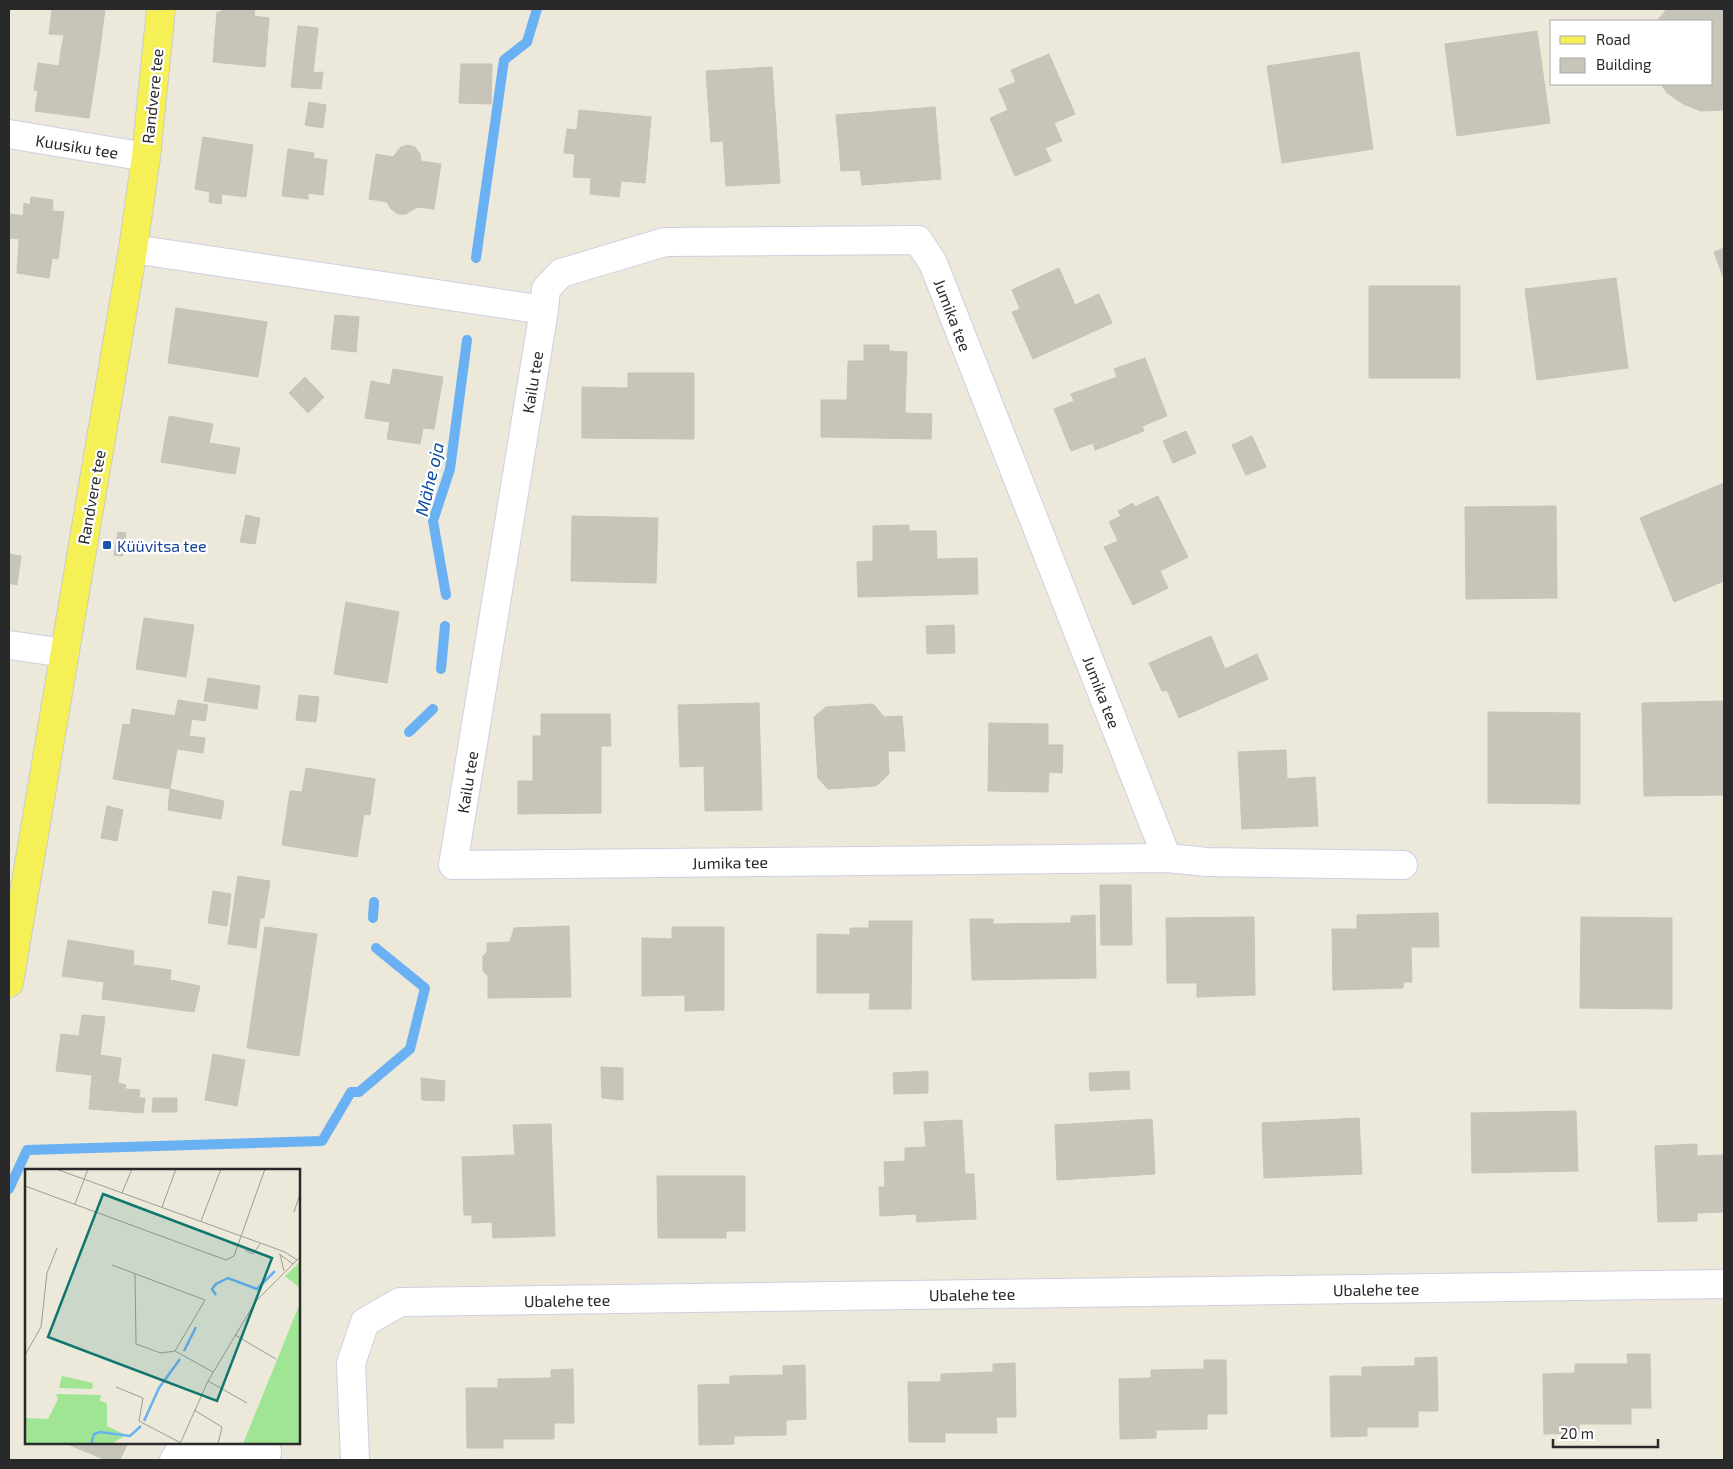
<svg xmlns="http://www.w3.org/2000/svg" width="1733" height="1469" viewBox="0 0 1733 1469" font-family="'Exo 2',sans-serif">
	<rect width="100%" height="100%" fill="#ece8da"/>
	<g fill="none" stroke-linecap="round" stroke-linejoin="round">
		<path stroke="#69b1f2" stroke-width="10" d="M476,258l28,-198 23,-18 10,-33
			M446,595l-13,-74 17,-52 17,-129
			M441,669l4,-43
			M409,732l24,-23
			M373,918l1,-16
			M9,1189l18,-39 295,-9 29,-49h8l51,-43 15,-61 -49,-40"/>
	</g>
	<path fill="#c7c4ba" stroke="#c7c4b4" d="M52,9h53l-6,46 -38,-5 3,-15 -15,-1z
		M222,9h33l-1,7 15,2 -4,49 -52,-5 4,-50h4z
		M1667,9h57v101l-23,1 -18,-7 -16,-11 -6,-9h51v-63h-55z
		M298,26l20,2 -5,45 10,-1 -2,17 -30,-2z
		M1537,31l13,92 -93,13 -12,-92z
		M61,50l38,5 -10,63 -54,-7 3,-20 -4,-1 4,-27 21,3z
		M1359,52l14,97 -91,14 -15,-97z
		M1049,54l26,60 -21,9 8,18 -17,7 6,13 -36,15 -25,-58 18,-8 -9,-21 17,-7 -5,-12z
		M461,64h31l-1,40 -32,-1z
		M772,67l8,116 -54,3 -3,-45 -12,1 -5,-71z
		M309,102l17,3 -3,23 -18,-3z
		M935,107l6,72 -79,6 -2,-15 -19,1 -5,-56z
		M579,110l72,7 -6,66 -24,-2 -2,16 -29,-3 1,-16 -18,-1 2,-23 -11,-1 3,-24 10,1z
		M203,137l50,8 -7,52 -24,-3 -1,10 -12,-2 1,-10 -15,-3z
		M408,145l7,2 5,7 1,7 20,3 -7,45 -17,-2 -11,7h-8l-7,-5 -4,-7 -18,-3 7,-45 17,3 8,-10z
		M288,149l26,4 -1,5 14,2 -4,35 -15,-2v6l-26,-3z
		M31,197l22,3 -1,11 12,1 -6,47 -6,-1 -3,20 -32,-5 2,-34 -10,-1 2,-24 12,2 1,-13 6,2z
		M1724,248v31l-10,-27z
		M1059,268l16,37 24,-11 13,29 -79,36 -21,-47 8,-3 -8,-19z
		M1616,278l12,90 -91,12 -12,-91z
		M1369,286h91v92h-91z
		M176,308l91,14 -9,55 -90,-14z
		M335,315l24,2 -3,35 -25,-3z
		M864,345h25v6l18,1 -2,61 27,1 -1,25 -110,-2v-37h26l1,-39h16z
		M1145,358l22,58 -25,10 2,5 -49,19 -2,-7 -22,8 -17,-42 20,-8 -3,-7 46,-17 -3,-8z
		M393,369l50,8 -9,52 -11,-1 -3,16 -33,-5 3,-17 -25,-4 6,-37 19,4z
		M628,373h66v66l-112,-1v-51l46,1z
		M305,377l19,20 -16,16 -19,-20z
		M169,416l44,8 -4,19 31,5 -5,26 -74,-12z
		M1186,431l10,22 -23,10 -10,-22z
		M1252,436l14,31 -20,8 -14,-30z
		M1724,483v98l-50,21 -34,-84z
		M1158,496l30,61 -28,14 8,17 -35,17 -29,-58 14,-6 -9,-19 12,-6 -3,-5 15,-8 2,4z
		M1556,506l1,92 -91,1 -1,-92z
		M246,515l14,3 -5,26 -15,-2z
		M572,516l86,2 -2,65 -85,-2z
		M909,525v6h27l1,28 40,-1 1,36 -120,3 -1,-35 16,-1v-35z
		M118,532l8,1 -4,23 -8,-1z
		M9,554l12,2 -4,29 -8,-2z
		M346,602l53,10 -12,71 -53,-9z
		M144,618l50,7 -8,52 -50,-8z
		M954,625l1,28 -28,1 -1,-28z
		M1211,636l14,33 32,-15 11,25 -89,39 -12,-28 -5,1 -13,-28z
		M208,678l52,8 -3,23 -53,-8z
		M299,695l20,2 -3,25 -20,-2z
		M178,700l30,5 -3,16 -13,-2 -3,17 16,2 -2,15 -26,-4 -7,40 -57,-10 10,-55 7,1 2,-16 43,7z
		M1724,701v94l-80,1 -2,-93z
		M759,703l3,107 -57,1 -1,-45 -24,1 -2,-62z
		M873,704l11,13 18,-1 3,35h-17l1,23 -13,12 -48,3 -10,-11 -4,-61 12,-10z
		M1488,712l92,1v91l-92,-1z
		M541,714h69l1,32h-10v67l-83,1v-33h15v-45h8z
		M989,723l59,1v21h15l-1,28 -13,-1 -1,20 -60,-1z
		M1286,750l1,29 28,-2 3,49 -76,3 -4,-77z
		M306,768l69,11 -5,36 -6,-1 -7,43 -75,-12 8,-54 12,1z
		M170,789l54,12 -3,18 -53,-9z
		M107,806l16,4 -6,31 -16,-3z
		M238,876l32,5 -6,37h-4l-4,30 -28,-4z
		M1100,885h31l1,60h-31z
		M213,891l18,3 -4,32 -19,-3z
		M1438,913l1,34h-28l1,35h-8l-1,6 -70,2 -1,-61h25v-14z
		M1095,915l1,63 -124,2 -2,-61h23v5l78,-1v-7z
		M1254,917l1,78 -58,2v-14h-30l-1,-65z
		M1581,917l91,1v91l-92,-1z
		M869,921h43l-1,88h-42l1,-16h-53v-59l33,1v-7h19z
		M569,926l2,71 -83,1v-22l-5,-5v-15l4,-4v-9l23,-1 4,-14z
		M265,927l52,7 -18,122 -52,-8z
		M672,927h52v83l-39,1v-16l-43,1v-58l30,1z
		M68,940l66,11 -1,14 38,5 -1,10 30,6 -6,26 -92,-13 2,-17 -42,-6z
		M82,1015l23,2 -5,38 21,3 -3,25 8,2 -1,4 15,1 -1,8h6l-2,15 -54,-4 3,-34 -36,-4 5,-37 18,2z
		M213,1054l32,6 -8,46 -32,-6z
		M601,1067l22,1v32l-21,-2z
		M928,1071v22l-34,1 -1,-21z
		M1129,1071l1,18 -40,2 -1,-18z
		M421,1078l24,3 -1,20 -22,-1z
		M153,1098h24v14h-25z
		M1576,1111l2,60 -106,2 -1,-60z
		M1359,1118l3,56 -98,4 -2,-55z
		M1152,1119l3,55 -98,6 -2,-55z
		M962,1120l3,54h9l2,45 -59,3 -1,-8 -36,2 -1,-29h6l-1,-25 21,-1v-13l21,-1 -2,-25z
		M551,1124l4,112 -62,2 -1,-16 -20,1v-8h-8l-2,-58 53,-2 -2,-30z
		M1697,1144v12l27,-1v57l-27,1v8l-39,1 -3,-76z
		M657,1176h88v55h-19v7h-68z
		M1627,1354h23l1,54h-20v16h-52v9l-35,1 -1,-60 32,-1v-9h53z
		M1437,1357l1,54h-20v16h-51v9l-36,1 -1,-61h32v-9l53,-1v-8z
		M1204,1360h22l1,54h-20v15l-51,1v8l-36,1 -1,-60 32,-1v-8l53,-1z
		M1015,1363l1,54h-20l1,16h-52v9h-36l-1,-60h33v-8l52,-2v-8z
		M805,1365l1,54 -20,1v15l-52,1v8l-35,1 -1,-60 32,-1v-8l53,-1v-9z
		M573,1369l1,54h-20v16h-51v9h-36l-1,-60h32v-9l53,-1v-8z
		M65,1443h63l-8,17h-14z"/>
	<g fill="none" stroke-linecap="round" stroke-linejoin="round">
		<g stroke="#cfcfe2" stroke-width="30">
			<path id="minor" d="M9,134l137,23
				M133,249l411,61 -91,555 714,-7 40,4 196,3
				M544,310l2,-21 15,-16 104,-31 253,-2 15,23 234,595
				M9,645l56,8
				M174,1460l6,-9 87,1
				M355,1460l-4,-97 14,-41 35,-20 1324,-18"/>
		</g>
		<g stroke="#ccc" stroke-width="30">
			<path id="major" d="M9,983l124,-734 13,-92 15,-148"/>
		</g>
		<use href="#minor" stroke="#fff" stroke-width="28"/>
		<use href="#major" stroke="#f5f056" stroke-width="28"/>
	</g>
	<rect fill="#1a4fb4" stroke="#fff" stroke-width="2" x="102" y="540" width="10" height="10" rx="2.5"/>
	<g text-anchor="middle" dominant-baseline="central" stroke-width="4.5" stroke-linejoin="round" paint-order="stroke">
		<g font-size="16" fill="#292929" stroke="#fff">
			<text transform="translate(152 96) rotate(-84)">Randvere tee</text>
			<text transform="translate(77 146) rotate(9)">Kuusiku tee</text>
			<text transform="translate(953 315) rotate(69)">Jumika tee</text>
			<text transform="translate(532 382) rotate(-81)">Kailu tee</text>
			<text transform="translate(91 497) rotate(-80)">Randvere tee</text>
			<text transform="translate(1102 692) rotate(69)">Jumika tee</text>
			<text transform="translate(467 782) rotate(-81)">Kailu tee</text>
			<text transform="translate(730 862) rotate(-1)">Jumika tee</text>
			<text transform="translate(1376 1289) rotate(-1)">Ubalehe tee</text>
			<text transform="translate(972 1294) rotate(-1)">Ubalehe tee</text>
			<text transform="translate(567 1300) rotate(-1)">Ubalehe tee</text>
		</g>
		<g font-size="16" fill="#164399" stroke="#fff" text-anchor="start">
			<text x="117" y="545">Küüvitsa tee</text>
		</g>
		<g font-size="18" font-style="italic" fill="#094c9c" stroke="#fff">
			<text transform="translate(429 479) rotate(-77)">Mähe oja</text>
		</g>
	</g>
	<g transform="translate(25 1169)">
		<rect width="275" height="275" fill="#ece8da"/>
		<path d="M275,93v26l-15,-12zM275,134v141h-57zM37,207l31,7 -1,6 -33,-1zM31,225l45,1 -1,6 7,2v23l19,9 -15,9h-86v-26l23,1 10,-20z" fill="#9fe594"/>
		<path fill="none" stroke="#69b1f2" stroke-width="2.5" d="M191,126l-4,-6 4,-5 12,-6 29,11 18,-18M159,182l12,-24M119,252l15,-33 21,-29M66,275l3,-10 6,-2 30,4 11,-10"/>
		<path fill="none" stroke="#9e9c93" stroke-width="1" d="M31,0l229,83 12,8M0,17l201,74 8,-4 31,-87M97,24l10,-24M50,35l13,-35M137,38l14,-38M269,43l6,-18M176,52l20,-52M220,81l8,4 7,-10M254,85l14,10M255,85l4,17M87,96l93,35 -30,51 38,21M110,105l1,70 25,9 14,-2M210,166l41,24M0,186l16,-28 6,-54 10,-25M183,212l39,22M91,218l27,11 -4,23 42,22M169,241l28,17 -4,17M155,275l28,-63 48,-80 44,-44"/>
		<path fill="#0f766e" fill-opacity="0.15" stroke="#0f766e" stroke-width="2.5" d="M78,25l169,64 -55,143 -169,-64z"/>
		<rect width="275" height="275" fill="none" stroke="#292929" stroke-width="2.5"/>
	</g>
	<rect width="1733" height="1469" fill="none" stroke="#292929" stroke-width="20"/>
	<rect x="1550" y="20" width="162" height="65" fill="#ffffff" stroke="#a9a9a9"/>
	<rect x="1560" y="36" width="25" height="8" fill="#f5f056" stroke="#a9a9a9"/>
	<text x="1596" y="45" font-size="15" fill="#292929">Road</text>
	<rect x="1560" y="58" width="25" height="15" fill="#c7c4ba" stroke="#a9a9a9"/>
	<text x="1596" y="70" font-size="15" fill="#292929">Building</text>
	<path d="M1553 1439v8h105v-8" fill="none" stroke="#292929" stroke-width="2.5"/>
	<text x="1560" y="1439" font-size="15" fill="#292929" stroke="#ffffff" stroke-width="4" paint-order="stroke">20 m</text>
</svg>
